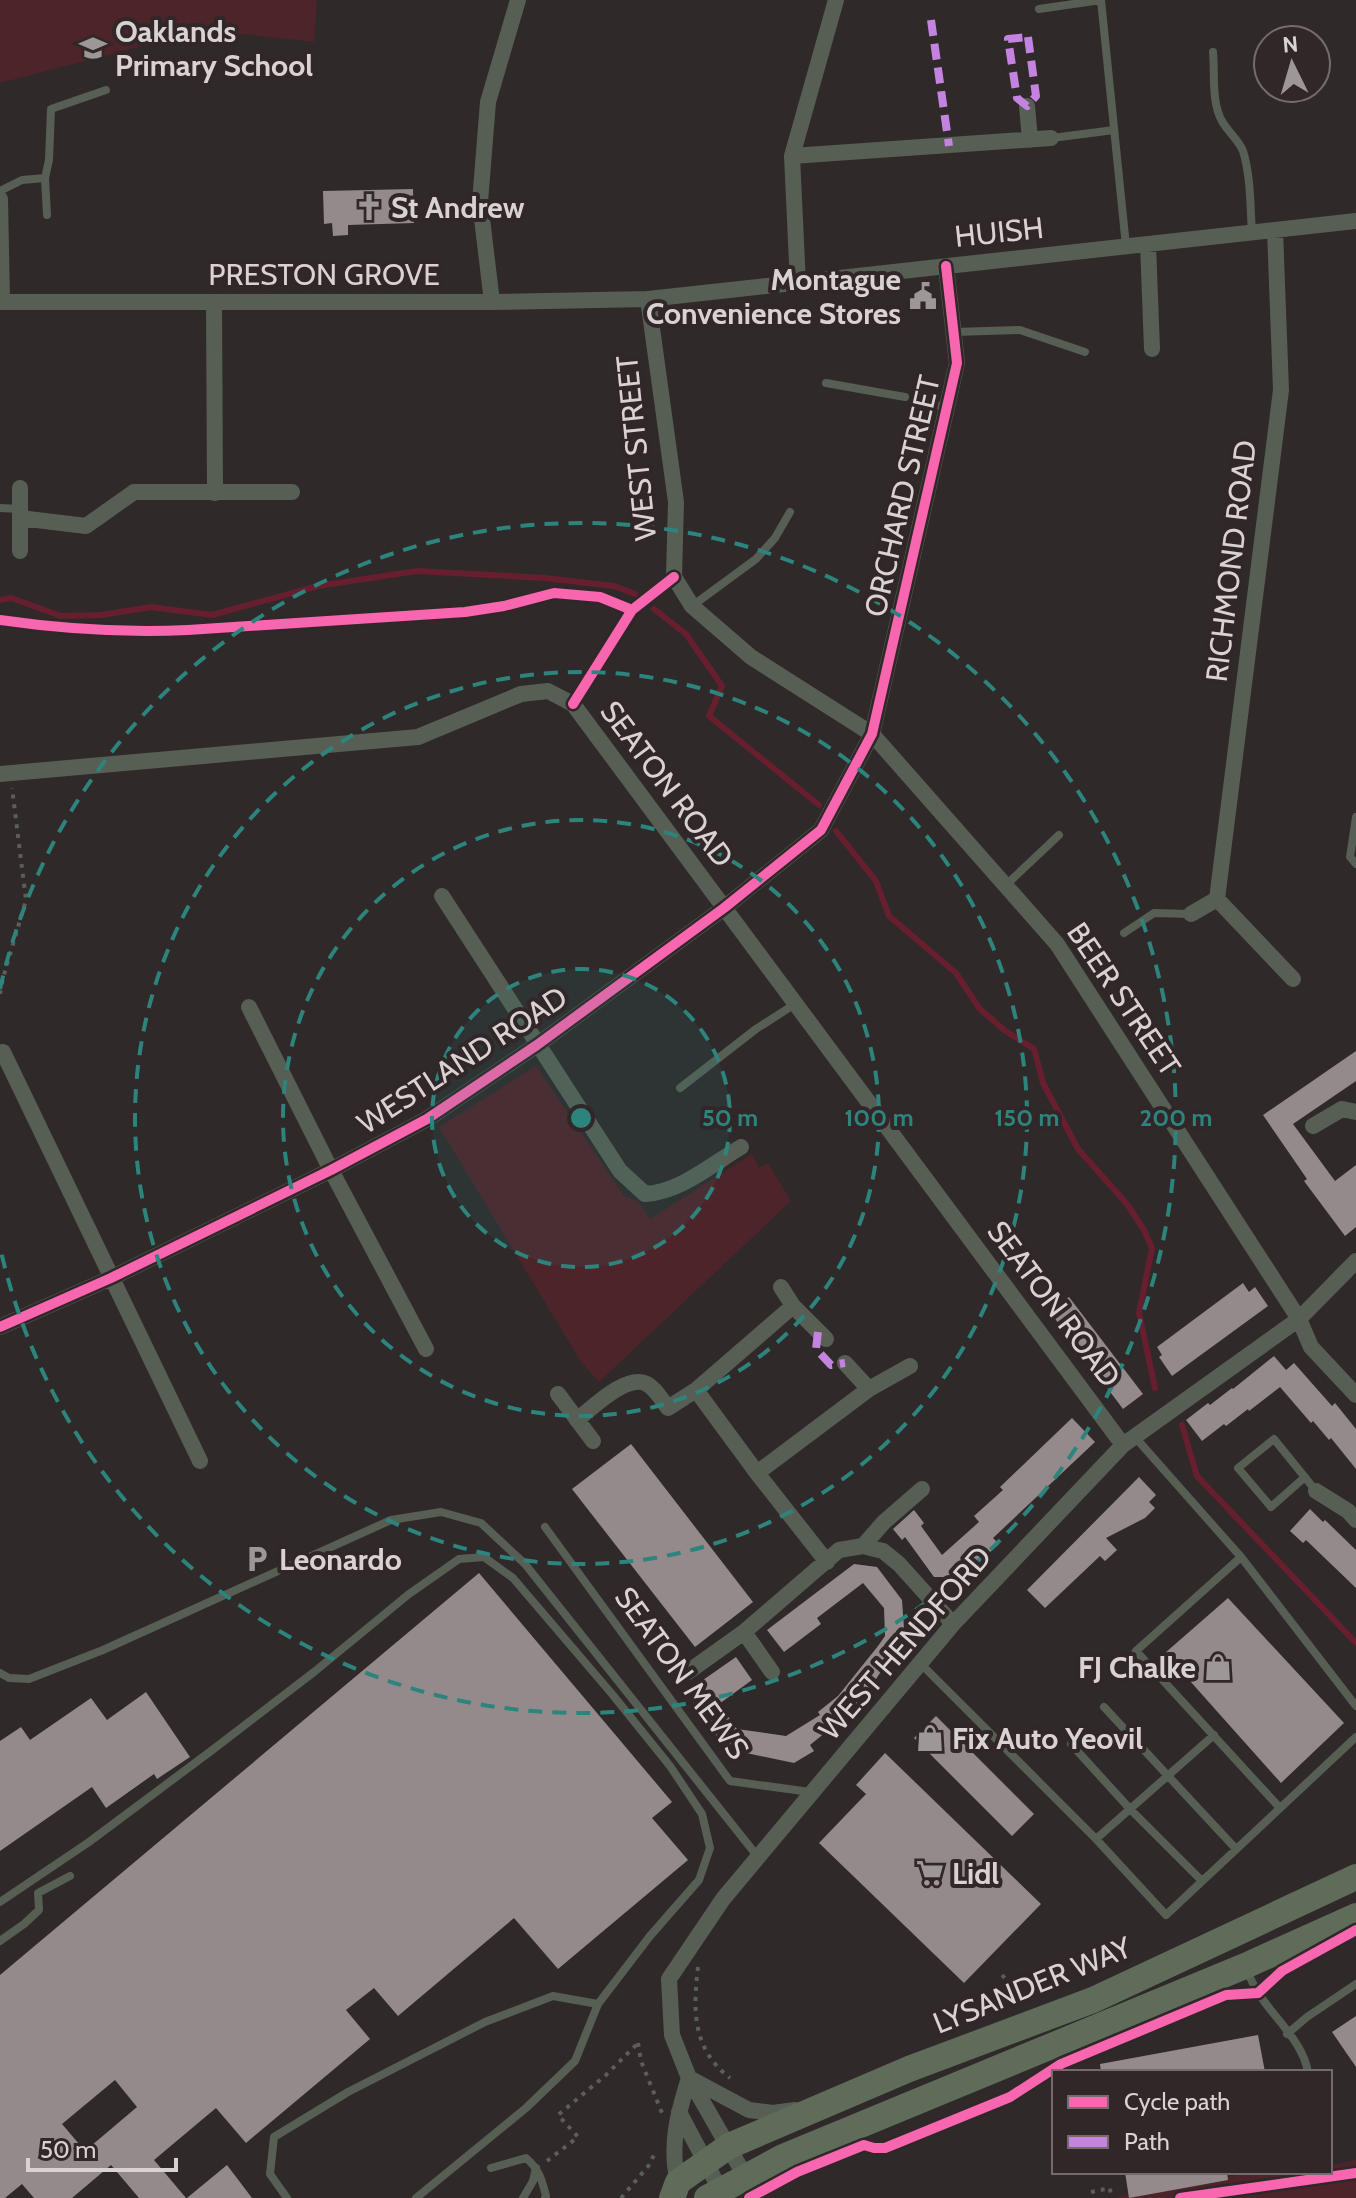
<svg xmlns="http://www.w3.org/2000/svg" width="1356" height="2198" viewBox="0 0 1356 2198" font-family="Cabin,sans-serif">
	<rect width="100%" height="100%" fill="#2f292a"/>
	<path fill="#4e242b" d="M0,0h317l-3,42 -70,-8 -86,8 -158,41z
		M536,1066l88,130 14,5 12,18 102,-65 7,14 9,-5 23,38 -192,181 -18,-20 -142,-235z
		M1356,2160v38h-237v-2l136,-24h17l1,2 12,-2h45v-7z"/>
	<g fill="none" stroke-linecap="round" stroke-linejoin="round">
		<path stroke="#671f2f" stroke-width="6" d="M0,600l11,-2 50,18 40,-1 50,-8 61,8 106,-29 99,-15 128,7 69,8 21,8
			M654,609l32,25 36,52 -13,30 110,89
			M836,831l40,50 13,35 67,57 23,35 25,22 30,19 9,34 35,66 49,55 17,26 8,18 -13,65 16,75
			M1182,1425l15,51 159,167"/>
	</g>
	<path fill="#948a8b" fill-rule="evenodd" d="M413,189l1,34 -66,2v10l-15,1 -1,-13 -8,1 -1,-33z
		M1356,1051v30l-63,43 42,57 21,-16v62l-11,9 -41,-55 3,-2 -44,-64z
		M1243,1283l6,9 6,-5 13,19 -96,70 -13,-19 3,-2 -5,-8z
		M1069,1297l74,97 -20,15 -73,-97z
		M1274,1356l12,14 8,-7 38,43 3,-3 21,26v40l-25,-31 -2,2 -16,-19 -2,2 -31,-36 -31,24 -1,-2 -22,17 -2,-2 -22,17 -16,-21 22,-17 2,2 22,-17 1,1z
		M1072,1418l23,24 -102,96 6,6 -39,35 -17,1v-3h-9l-29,-40 -3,3 -9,-11 21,-19 10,13 -3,3 21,29 37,-33 -5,-6 29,-26 -3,-3z
		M631,1444l122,158 -58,45 -123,-158z
		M1139,1477l17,18 -7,7 6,6 -10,10 -39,20 11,12 -12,11 -5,-5 -55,52 -18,-18z
		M1310,1509l13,13 2,-2 31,30v38l-50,-48 -3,3 -13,-12z
		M854,1564l23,3 25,33 3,42 -25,31 -22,33 -48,39 4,6 -20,12 -67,-14 -9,-11 -27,-39 2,-12 43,-30 16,23 -33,24 18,25 49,7 34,-21 -2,-3 20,-16 40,-50 7,-10 -1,-28 -21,-25 -46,35 4,6 -37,28 -17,-22z
		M479,1573l193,229 -20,16 36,42 -130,109 -44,-51 -116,98 -24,-28 -28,22 24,29 -124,104 -30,-35 -62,52 32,38h-47l-28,-33 -39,33h-38l-12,-14 -17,14h-5v-223zM115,2080l22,27 -52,44 -23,-27z
		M1228,1598l116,125 -63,60 -116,-130z
		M146,1692l44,65 -33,22 -3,-5 -48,34 -14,-21 -92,64v-110l21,-14 9,13 61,-42 16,22z
		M936,1716l98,98 -22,22 -98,-98z
		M885,1753l156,151 -77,79 -145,-140 47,-49 -10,-9z
		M1356,2016v51l-24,-35z
		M1258,2035l7,37h-164l-1,-8z
		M227,2165l25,33h-65z
		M1125,2172h102l1,8 -99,18z"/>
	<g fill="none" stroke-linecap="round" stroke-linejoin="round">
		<path stroke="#5b5f58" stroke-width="4" stroke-dasharray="4 6" stroke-linecap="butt" d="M0,994l3,-16 23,-78 -14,-112
			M698,1967c-5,43 -6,82 32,111
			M1002,1975l25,28
			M638,2043l3,18 21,52
			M547,2161l31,-24 -20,-22 48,-40 32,-32
			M1091,2192l19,-4 1,10
			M621,2198l29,-34 5,-12"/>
		<path stroke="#575f54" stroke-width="8" d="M1039,9l62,-9 25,246
			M1213,52c2,21 -2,50 9,69 6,11 16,18 21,30 8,26 7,55 9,81
			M1052,138l62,-8
			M45,178l2,37
			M0,191l22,-11 23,-2 4,-18 2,-51 55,-19
			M954,332l66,-2 65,22
			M826,383l79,14
			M931,404l15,3
			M0,508l20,1
			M692,606l64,-47 19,-21 15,-26
			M1356,817l-6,40 6,7
			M1006,885l53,-50
			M1124,933l30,-20 36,1
			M680,1088l76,-59 39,-25
			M1134,1436l107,121 115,149
			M1305,1477l-34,30 -33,-39 36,-29 42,52
			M545,1527l185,254 80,11
			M1241,1557l-105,94 144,157
			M920,1663l176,176 70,76 190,-178
			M0,1673l9,5 20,1 74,-29 288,-130 50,-8 40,11 44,41 233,293
			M1104,1707l132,142
			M1071,1744l59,65 72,72
			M1096,1839l118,-104
			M0,1902l89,-60 122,-91 103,-79 95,-78 50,-35 25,-2 29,21 99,116 58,72 32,48 8,34 -11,32 -49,56 -52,68 -23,57 -49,47 -110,90
			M0,1941l24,-17 15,-14 -1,-17 32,-17
			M1247,1971c4,8 7,16 12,23 16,25 44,48 49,78
			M1287,2034l20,-17 49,-33
			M491,2168l35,-10c13,11 16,22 20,38l-1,2
			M287,2198l-17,-24 4,-37 74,-45 137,-70 68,-26 45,8
			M523,2198l10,-17 3,-13"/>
		<path stroke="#575f54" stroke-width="16" d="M1027,106l3,34
			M792,156l259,-18
			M0,199l2,103
			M1148,244l4,105
			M798,284l-6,-128 44,-156
			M648,299l28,203 -2,75 18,29 59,51 121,77 185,210 242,375 12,28 45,48
			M0,302h492l156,-3 708,-78
			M214,302l1,191
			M492,302l-12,-100 8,-100 30,-102
			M20,488v63
			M20,518l66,8 48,-34h158
			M0,774l418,-37 103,-43 27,-3 25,13 550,741
			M442,896l178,275 25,23c35,-2 66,-29 96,-47
			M1217,899l64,-509 -6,-160
			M1217,899l76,80
			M1191,914l26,-15
			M249,1007l82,163 95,179
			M3,1052l197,409
			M1313,1126l29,-17 14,3
			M781,1287l12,19 33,33
			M0,1327l111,-49 220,-108 96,-51 110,-74 187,-137 97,-78 51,-96 85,-371 -11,-97
			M845,1363l24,26
			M696,1390l61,83 70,89
			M558,1394l35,47
			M577,1420c15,-12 50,-47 70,-36 9,5 15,16 21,24l28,-18 97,-84
			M757,1473l112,-84 41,-23
			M1316,1491l32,20 8,9
			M863,1546l21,-24 38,-33
			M744,1632l28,40
			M688,1672l56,-40 95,-82 24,-4 20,5 16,13 54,60
			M691,2079l58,31 24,3 22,-3
			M679,2112l45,85
			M745,2176l-56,-98 -17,-43 -3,-56 54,-80 230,-275 170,-179 176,-126 57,-58
			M678,2182c-9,-36 0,-69 11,-104"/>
		<path stroke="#5e6c59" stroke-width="26" d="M672,2198l6,-16 51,-36 180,-77 184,-69 263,-123
			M707,2198l76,-41 462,-191 111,-50"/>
		<path stroke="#c483df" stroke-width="8" stroke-dasharray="16 8" stroke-linecap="butt" d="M931,20l18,126
			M1028,37l8,59 -9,10 -10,-8 -9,-59z
			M818,1332l-2,17 15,16 14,-2"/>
		<g stroke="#312728" stroke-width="15">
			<path id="cycleway" d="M0,620c62,9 125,13 188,10l277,-18 39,-6 50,-13 46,4 32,13 42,-33
				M573,704l59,-94
				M0,1327l111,-49 220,-108 96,-51 110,-74 187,-137 97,-78 51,-96 85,-371 -11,-97
				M749,2198l48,-26 67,-27 10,3h11l125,-51 51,-33 165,-69 32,-2 24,-22 74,-41
				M1180,2198l176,-25"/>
		</g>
		<use href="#cycleway" stroke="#f766af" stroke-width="10"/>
	</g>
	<circle cx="581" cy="1118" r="149" fill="#2d847d" fill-opacity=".12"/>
	<g fill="none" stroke="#2d847d" stroke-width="4" stroke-dasharray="14 10">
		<circle cx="581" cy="1118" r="149"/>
		<circle cx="581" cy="1118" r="298"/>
		<circle cx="581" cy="1118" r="446"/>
		<path d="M0 989A595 595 0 1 1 0 1247"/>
	</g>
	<defs>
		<g id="school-bare" transform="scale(2.16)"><path d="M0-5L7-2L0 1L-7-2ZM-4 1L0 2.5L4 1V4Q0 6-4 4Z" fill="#9e9798" stroke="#312728" stroke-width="2.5" paint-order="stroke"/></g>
		<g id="church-bare" transform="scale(2.16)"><path d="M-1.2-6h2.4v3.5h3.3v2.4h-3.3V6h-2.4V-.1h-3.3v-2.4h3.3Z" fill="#9e9798" stroke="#312728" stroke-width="2.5" paint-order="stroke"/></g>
		<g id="civic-bare" transform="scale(2.16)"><path d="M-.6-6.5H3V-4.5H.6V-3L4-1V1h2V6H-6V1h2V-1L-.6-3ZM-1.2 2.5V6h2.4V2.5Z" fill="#9e9798" stroke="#312728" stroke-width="2.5" paint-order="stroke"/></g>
		<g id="parking-bare" transform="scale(2.16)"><path d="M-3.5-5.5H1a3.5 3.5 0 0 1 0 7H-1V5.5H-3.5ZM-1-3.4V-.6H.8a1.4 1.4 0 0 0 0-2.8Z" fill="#9e9798" stroke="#312728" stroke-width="2.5" paint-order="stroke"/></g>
		<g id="shop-bare" transform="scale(2.16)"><path d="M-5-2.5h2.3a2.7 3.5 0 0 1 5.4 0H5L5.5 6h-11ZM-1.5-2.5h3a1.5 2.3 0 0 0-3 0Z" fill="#9e9798" stroke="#312728" stroke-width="2.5" paint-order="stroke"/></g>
		<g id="supermarket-bare" transform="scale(2.16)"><path d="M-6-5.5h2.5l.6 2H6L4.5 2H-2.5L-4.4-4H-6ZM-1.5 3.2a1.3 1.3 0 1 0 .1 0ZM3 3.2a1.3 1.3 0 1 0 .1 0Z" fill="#9e9798" stroke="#312728" stroke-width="2.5" paint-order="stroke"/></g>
	</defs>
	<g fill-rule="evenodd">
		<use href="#school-bare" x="93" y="48"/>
		<use href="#church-bare" x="369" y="207"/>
		<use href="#civic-bare" x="923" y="296"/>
		<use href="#parking-bare" x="257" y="1559"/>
		<use href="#shop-bare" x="1218" y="1667"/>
		<use href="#shop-bare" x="930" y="1738"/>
		<use href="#supermarket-bare" x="930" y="1873"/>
	</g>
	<g text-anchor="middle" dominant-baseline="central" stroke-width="8" stroke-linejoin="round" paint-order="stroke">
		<g font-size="30" font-weight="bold" fill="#d9d2d3" stroke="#312728" text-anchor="start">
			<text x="115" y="31">Oaklands<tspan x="115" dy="34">Primary School</tspan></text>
			<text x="391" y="207">St Andrew</text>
			<text x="901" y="279" text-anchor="end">Montague<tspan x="901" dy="34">Convenience Stores</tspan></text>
			<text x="279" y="1559">Leonardo</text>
			<text x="1196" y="1667" text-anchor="end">FJ Chalke</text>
			<text x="952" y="1738">Fix Auto Yeovil</text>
			<text x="952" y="1873">Lidl</text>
		</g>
		<g font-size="30" fill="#d9d2d3" stroke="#312728">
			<text transform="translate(999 232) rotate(-6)">HUISH</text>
			<text x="324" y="274">PRESTON GROVE</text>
			<text transform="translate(636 448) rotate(-96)">WEST STREET</text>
			<text transform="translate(902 496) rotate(-77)">ORCHARD STREET</text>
			<text transform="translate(1231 561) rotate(-83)">RICHMOND ROAD</text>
			<text transform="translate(667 784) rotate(53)">SEATON ROAD</text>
			<text transform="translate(1124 999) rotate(56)">BEER STREET</text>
			<text transform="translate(462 1060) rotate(-33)">WESTLAND ROAD</text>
			<text transform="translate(1054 1304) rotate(53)">SEATON ROAD</text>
			<text transform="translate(905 1643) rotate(-49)">WEST HENDFORD</text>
			<text transform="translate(682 1673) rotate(54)">SEATON MEWS</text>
			<text transform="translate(1032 1985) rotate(-22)">LYSANDER WAY</text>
		</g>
	</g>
	<circle cx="581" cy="1118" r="12" fill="#2d847d" stroke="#312728" stroke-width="4"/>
	<g font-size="24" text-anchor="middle" font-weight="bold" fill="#2d847d" stroke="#312728" stroke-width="8" stroke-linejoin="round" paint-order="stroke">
		<text x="730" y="1126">50 m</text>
		<text x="879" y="1126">100 m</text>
		<text x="1027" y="1126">150 m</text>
		<text x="1176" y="1126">200 m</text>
	</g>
	<rect x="1052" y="2070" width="280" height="104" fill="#312728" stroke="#746b6c" stroke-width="2"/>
	<rect x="1068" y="2096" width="40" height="12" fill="#f766af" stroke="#746b6c" stroke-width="2"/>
	<text x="1124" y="2110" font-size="24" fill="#d9d2d3">Cycle path</text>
	<rect x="1068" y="2136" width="40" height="12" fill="#c483df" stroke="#746b6c" stroke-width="2"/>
	<text x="1124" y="2150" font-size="24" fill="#d9d2d3">Path</text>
	<g transform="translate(1292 64) rotate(355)"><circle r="38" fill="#312728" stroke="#746b6c" stroke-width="2"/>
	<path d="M0-6L14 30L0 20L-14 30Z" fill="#9e9798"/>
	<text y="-12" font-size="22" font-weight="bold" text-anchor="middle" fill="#d9d2d3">N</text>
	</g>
	<path d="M28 2158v12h148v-12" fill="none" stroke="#d9d2d3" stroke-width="4"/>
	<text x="40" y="2158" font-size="24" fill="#d9d2d3" stroke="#312728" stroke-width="6" paint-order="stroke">50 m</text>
</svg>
